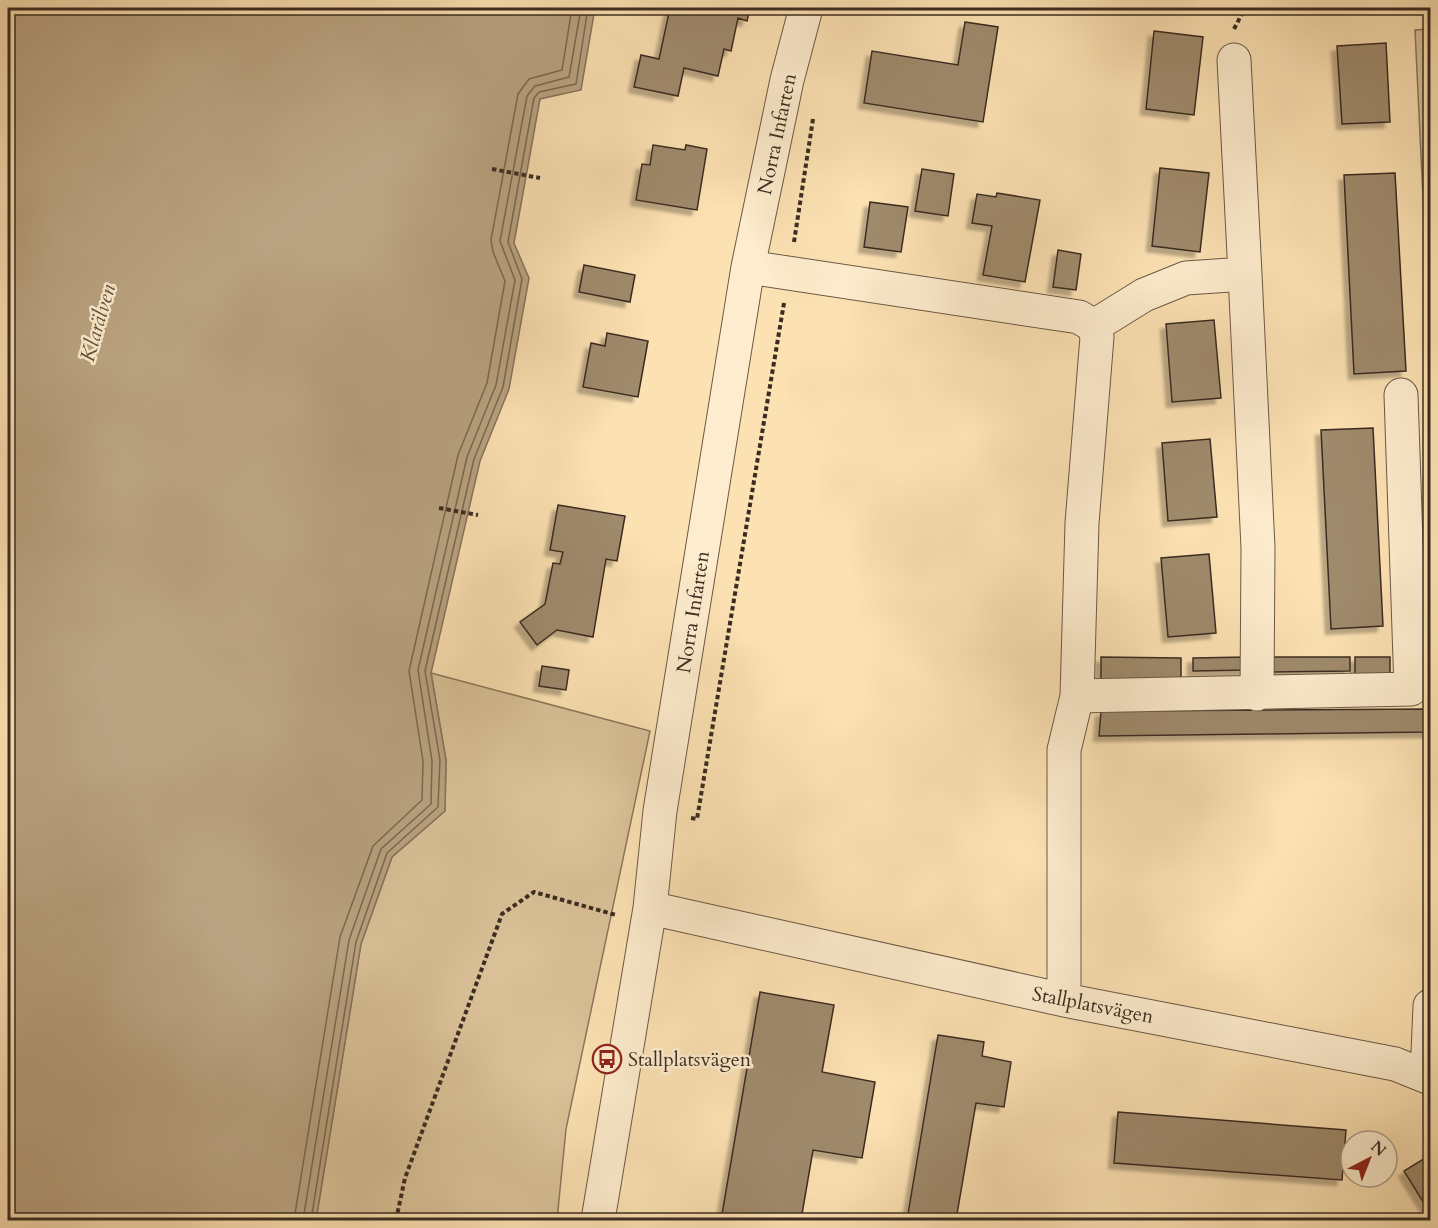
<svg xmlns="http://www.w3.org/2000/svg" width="1438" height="1228" viewBox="0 0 1438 1228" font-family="Cardo,serif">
	<defs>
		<filter id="shadow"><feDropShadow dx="-5.5" dy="5.5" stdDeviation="1.5" flood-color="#0004"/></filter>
	</defs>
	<rect width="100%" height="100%" fill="#fce1b2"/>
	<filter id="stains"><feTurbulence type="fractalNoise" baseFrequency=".00333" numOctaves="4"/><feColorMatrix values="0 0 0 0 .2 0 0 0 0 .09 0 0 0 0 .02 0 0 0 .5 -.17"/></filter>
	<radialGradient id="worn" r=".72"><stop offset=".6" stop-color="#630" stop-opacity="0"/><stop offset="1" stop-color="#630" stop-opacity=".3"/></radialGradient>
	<path fill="#dbc299" stroke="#8b775d" stroke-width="1.5" d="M1430,29v315l-15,-314z
		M431,673l219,58 -84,398 -9,91h-241l45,-276 31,-87 53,-46 1,-51z"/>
	<path fill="#baa381" stroke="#87735b" stroke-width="1.5" d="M8,8h587l-14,82 -41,9 -26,144 15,35 -20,111 -29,72 -49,212 15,87 -1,51 -53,46 -31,87 -45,276h-308z"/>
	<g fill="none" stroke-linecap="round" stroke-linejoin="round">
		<path stroke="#7a6851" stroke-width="1.5" d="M294,1220l46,-283 33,-91 49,-46 1,-39 -14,-90 49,-216 29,-72 18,-102 -12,-29 -2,-12 27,-146 11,-15 33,-9 10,-62
			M303,1220l46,-280 32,-91 50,-45 1,-43 -14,-91 49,-213 29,-72 19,-105 -15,-39 27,-145 8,-10 34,-9 12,-69
			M311,1220l45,-278 31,-89 51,-46 2,-47 -15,-89 49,-212 29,-72 19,-108 -14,-37 26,-144 5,-6 37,-8 12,-76"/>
	</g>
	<path fill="#9f8a6c" stroke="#3b2c21" stroke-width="1.5" filter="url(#shadow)" d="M670,8h80l-3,13 -9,-3 -7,33 -7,-2 -6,27 -34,-8 -6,28 -44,-9 7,-32 18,4z
		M965,22l33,5 -15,95 -119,-19 8,-52 86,14z
		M1154,31l49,6 -9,78 -48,-6z
		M1386,43l4,79 -48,2 -5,-78z
		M653,145l32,5 1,-5 21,4 -10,61 -61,-10 6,-36 8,1z
		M1160,168l49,5 -9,79 -48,-6z
		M922,169l32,5 -6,42 -33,-5z
		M1395,173l11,198 -52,3 -10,-199z
		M997,193l43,7 -15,82 -42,-7 9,-49 -20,-3 5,-29 19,3z
		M870,202l38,5 -7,45 -37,-5z
		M1058,250l23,4 -5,36 -23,-3z
		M584,265l51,10 -5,27 -51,-10z
		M1214,320l7,78 -49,4 -6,-78z
		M607,333l41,8 -10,56 -55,-10 8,-44 14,3z
		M1373,428l10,198 -52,3 -10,-199z
		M1210,439l7,78 -49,4 -6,-78z
		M558,505l67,11 -8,45 -11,-2 -13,78 -36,-7 -20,15 -17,-23 25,-18 8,-41 7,1 3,-12 -13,-2z
		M1209,554l7,79 -48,4 -7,-79z
		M1101,657l80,1v22h-80z
		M1247,657l1,13 -55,1v-13z
		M1270,657h80v14l-80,1z
		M1355,657h35v22l-35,-1z
		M542,666l27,4 -3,20 -27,-4z
		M1430,709v23l-331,4 2,-25z
		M760,992l74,13 -12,67 53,10 -13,76 -49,-8 -12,70h-80z
		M938,1035l46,7 -2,14 29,6 -7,45 -28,-4 -20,117h-49z
		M1118,1112l228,18 -4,50 -228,-17z
		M1430,1155v58l-26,-42z"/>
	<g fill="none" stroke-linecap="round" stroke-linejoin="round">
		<g stroke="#6b5945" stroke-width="35">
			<path id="minor" d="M1234,60l11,214
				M748,267l331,50 15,9 3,11 -15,186 -5,173 -13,54v250
				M1094,326l50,-31 42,-17 59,-4 13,274 -1,146
				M1077,696l334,-7 -10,-294
				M650,908l414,92 331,64 35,14
				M1427,1076l3,-70
				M598,1220l52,-312 10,-97 88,-544 39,-187 19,-72"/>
		</g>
		<path stroke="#3b2c21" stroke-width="4" stroke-dasharray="4.5 3" stroke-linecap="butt" d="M1234,29l11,-21
			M492,169l48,9
			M794,242l19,-123
			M439,508l39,7
			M691,818l6,1 87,-516
			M396,1220l9,-42 97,-264 32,-22 82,23"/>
		<use href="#minor" stroke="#fdeccd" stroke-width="33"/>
	</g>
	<defs>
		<g id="bus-ring" transform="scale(1.5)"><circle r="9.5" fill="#fdeccd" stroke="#8f2418" stroke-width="1.5"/><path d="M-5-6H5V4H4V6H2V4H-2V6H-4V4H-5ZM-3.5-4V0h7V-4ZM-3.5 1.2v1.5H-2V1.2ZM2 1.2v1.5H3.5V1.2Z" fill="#8f2418"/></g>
	</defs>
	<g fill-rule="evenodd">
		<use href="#bus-ring" x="607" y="1059"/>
	</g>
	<g text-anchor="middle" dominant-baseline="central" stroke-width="5" stroke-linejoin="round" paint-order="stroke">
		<g font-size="20" fill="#3b2c21" stroke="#fdeccd">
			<text transform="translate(777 134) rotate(-78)">Norra Infarten</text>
			<text transform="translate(693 612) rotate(-81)">Norra Infarten</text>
			<text transform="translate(1093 1005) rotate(11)">Stallplatsvägen</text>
		</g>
		<g font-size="20" fill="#3b2c21" stroke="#fdeccd" text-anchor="start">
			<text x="628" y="1059">Stallplatsvägen</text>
		</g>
		<g font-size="21" font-style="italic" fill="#61503e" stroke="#fdeccd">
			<text transform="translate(98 323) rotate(-74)">Klarälven</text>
		</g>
	</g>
	<rect width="1438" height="1228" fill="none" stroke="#fce1b2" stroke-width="30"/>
	<rect x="9" y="9" width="1420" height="1210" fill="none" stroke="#3b2c21" stroke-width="3"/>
	<rect x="15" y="15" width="1408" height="1198" fill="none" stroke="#3b2c21" stroke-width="1.5"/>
	<g transform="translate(1369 1159) rotate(42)"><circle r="28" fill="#fdeccd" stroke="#af9f88" stroke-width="1.5"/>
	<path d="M0-4.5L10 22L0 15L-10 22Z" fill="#8f2418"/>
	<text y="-9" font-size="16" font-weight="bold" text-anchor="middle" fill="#3b2c21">N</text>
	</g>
	<rect width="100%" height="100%" filter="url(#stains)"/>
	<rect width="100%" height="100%" fill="url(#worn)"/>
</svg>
